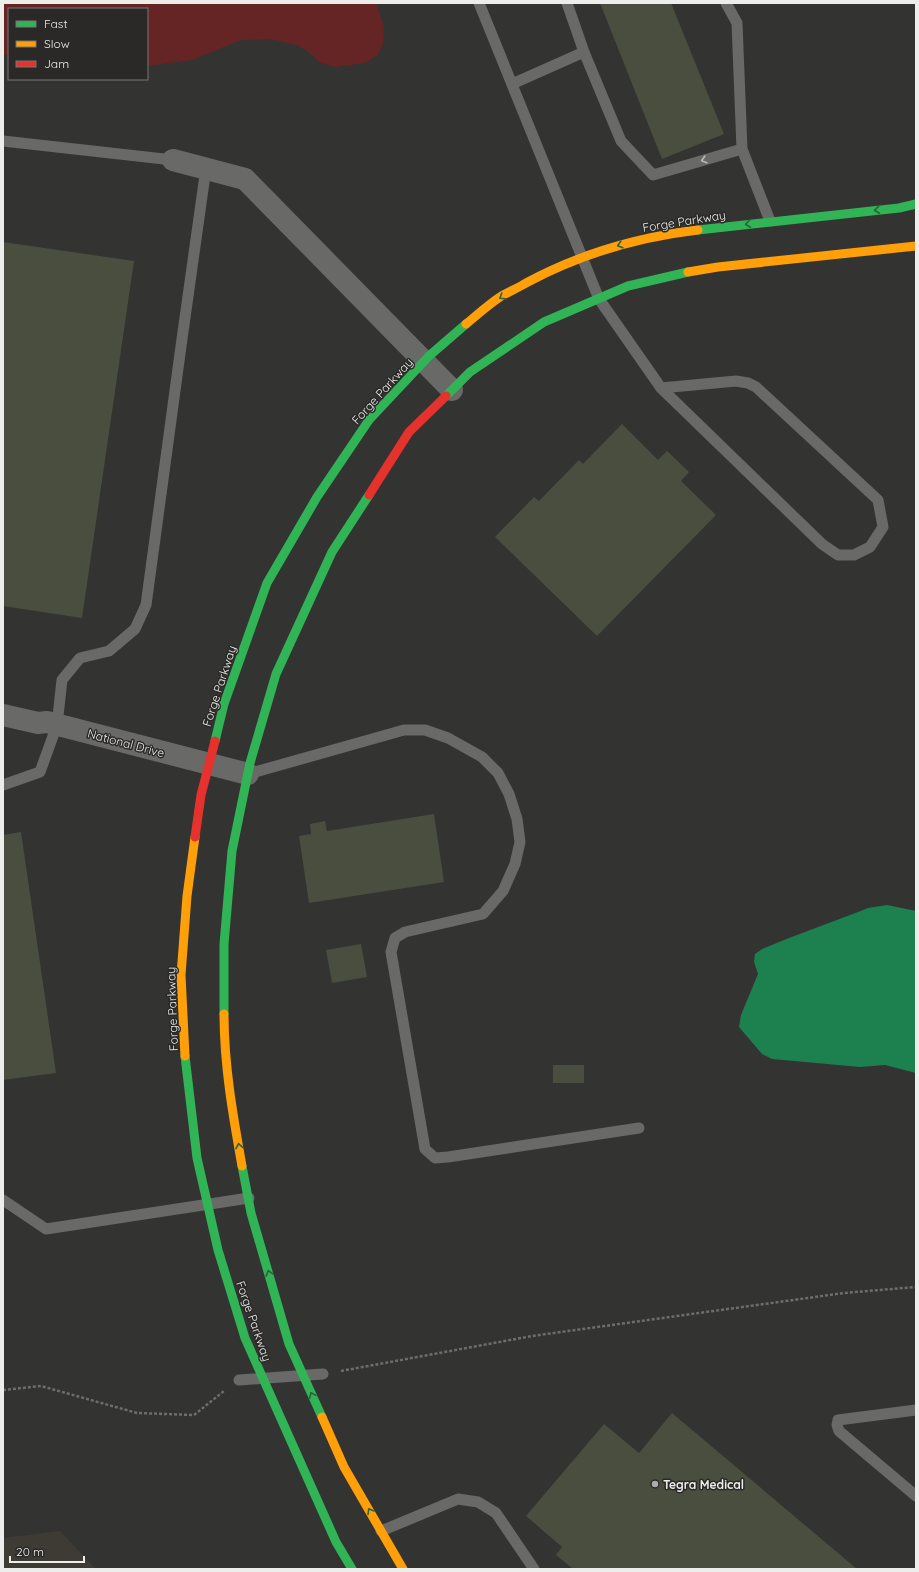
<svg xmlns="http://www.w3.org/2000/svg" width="919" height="1572" viewBox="0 0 919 1572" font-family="Quicksand,sans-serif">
	<rect width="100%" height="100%" fill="#333332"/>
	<path fill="#3d3b34" d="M60,1531l36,38h-93v-31z"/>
	<path fill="#662525" d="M3,3h373l8,24 -1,17 -5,11 -13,8 -29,4 -15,-4 -14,-12 -10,-6 -27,-6 -29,1 -49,20 -45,6v-57h-138v46h-6z"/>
	<path fill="#1d804f" d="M887,905l29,6v162l-31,-8 -25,2 -88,-8 -10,-5 -23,-27 2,-12 17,-41 -4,-12 1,-8 7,-5 27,-11 69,-26 10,-4z"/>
	<path fill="#4a4e3f" d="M600,3h71l53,131 -62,25z
		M3,242l131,19 -52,357 -79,-12z
		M622,424l36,36 9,-9 22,21 -8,9 35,34 -119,121 -102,-99 39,-40 5,4 40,-41 4,4z
		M434,814l10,68 -135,21 -10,-67 12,-2 -1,-10 15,-3 2,10z
		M21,832l35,241 -53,7v-245z
		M361,944l6,33 -35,6 -6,-33z
		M553,1065h31v18h-31z
		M672,1413l185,156h-284l-17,-14 6,-8 -36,-31 78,-92 35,29z"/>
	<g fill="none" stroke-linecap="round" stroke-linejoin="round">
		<path stroke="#6d6d6d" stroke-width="2.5" stroke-dasharray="3 2" stroke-linecap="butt" d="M341,1371l191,-35 312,-43 72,-6
			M3,1390l38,-4 96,27 57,2 30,-24"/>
		<path stroke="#696968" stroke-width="11" d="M479,3l120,296 62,89 161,156 16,11h16l16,-8 13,-20 -5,-27 -122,-113 -8,-4 -12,-2 -75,7
			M567,3l17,49
			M726,3l11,20 5,126 28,72
			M512,84l72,-32 37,89 32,34 89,-26
			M3,141l170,19
			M248,774l156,-44h21l23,8 34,19 16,16 11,21 8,25 3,23 -5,22 -12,27 -20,23 -78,18 -10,6 -4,14 34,197 10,9 13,-1 191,-29
			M3,785l37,-13 17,-47 5,-45 18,-22 29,-7 26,-22 11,-24 36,-266 24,-171
			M3,1200l43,29 203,-31
			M239,1380l84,-6
			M916,1410l-78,10 -1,5 2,6 77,65
			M381,1531l77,-32 20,3 18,11 38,56"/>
		<path stroke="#696968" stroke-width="22" d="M173,160l72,19 207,211
			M3,715l35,8 9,-1 201,52"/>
		<path stroke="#30b455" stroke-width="9" d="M698,230l201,-22 17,-4
			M446,396l24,-24 74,-50 84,-36 60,-14
			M215,741l9,-37 43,-121 50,-86 52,-77 60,-64 37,-32
			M224,1014v-70l8,-93 18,-88 26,-89 56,-122 37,-57
			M185,1056l12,102 21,92 27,88 91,204 16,27
			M242,1166l9,47 38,131 33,73"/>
		<path stroke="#ff9f0a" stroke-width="9" d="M688,272l30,-5 198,-21
			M466,324c11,-9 22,-19 34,-27 8,-5 18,-9 26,-14 54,-29 112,-46 172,-53
			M224,1014c0,51 9,102 18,152
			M185,1056l-4,-81 6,-79 8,-59
			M322,1417l22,50 59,102"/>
		<path stroke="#e5322d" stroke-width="9" d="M369,495l40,-63 37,-36
			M195,837l6,-42 14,-54"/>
	</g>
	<defs><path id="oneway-chevron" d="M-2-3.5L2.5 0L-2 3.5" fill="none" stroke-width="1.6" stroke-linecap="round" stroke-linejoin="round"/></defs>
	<use stroke="#b8b8b7" href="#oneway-chevron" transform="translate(704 160) rotate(164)"/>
	<g stroke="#2c6139">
		<use href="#oneway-chevron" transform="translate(877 210) rotate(174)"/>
		<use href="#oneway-chevron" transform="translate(748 224) rotate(173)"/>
		<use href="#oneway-chevron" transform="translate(620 245) rotate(164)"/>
		<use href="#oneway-chevron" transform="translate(502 297) rotate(148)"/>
		<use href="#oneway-chevron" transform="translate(239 1146) rotate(-101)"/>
		<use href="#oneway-chevron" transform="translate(269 1273) rotate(-106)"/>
		<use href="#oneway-chevron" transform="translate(312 1395) rotate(-114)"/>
		<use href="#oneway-chevron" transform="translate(370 1511) rotate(-120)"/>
	</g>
	<circle fill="#acacaa" stroke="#2a2927" stroke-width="1.5" cx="655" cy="1484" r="4"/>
	<g text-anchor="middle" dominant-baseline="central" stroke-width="3" stroke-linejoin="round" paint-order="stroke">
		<g font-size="12" fill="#ededeb" stroke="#2a2927">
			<text transform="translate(684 221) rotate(-9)">Forge Parkway</text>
			<text transform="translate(382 391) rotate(-48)">Forge Parkway</text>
			<text transform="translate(219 686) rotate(-72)">Forge Parkway</text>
			<text transform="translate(126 743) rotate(15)">National Drive</text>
			<text transform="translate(172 1009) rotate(-92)">Forge Parkway</text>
			<text transform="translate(254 1321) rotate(71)">Forge Parkway</text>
		</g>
		<g font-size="12" font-weight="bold" fill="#ededeb" stroke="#2a2927" text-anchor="start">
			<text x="663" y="1484">Tegra Medical</text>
		</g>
	</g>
	<rect width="919" height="1572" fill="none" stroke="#ededeb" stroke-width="8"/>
	<rect x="8" y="8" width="140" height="72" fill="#2a2927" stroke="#787775"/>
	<rect x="16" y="21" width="20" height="6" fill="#30b455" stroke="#787775"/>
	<text x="44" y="28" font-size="12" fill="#ededeb">Fast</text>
	<rect x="16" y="41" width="20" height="6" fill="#ff9f0a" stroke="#787775"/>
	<text x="44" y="48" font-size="12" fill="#ededeb">Slow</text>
	<rect x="16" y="61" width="20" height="6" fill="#e5322d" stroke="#787775"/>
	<text x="44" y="68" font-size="12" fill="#ededeb">Jam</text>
	<path d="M10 1556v6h74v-6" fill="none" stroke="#ededeb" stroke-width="2"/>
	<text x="16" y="1556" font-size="12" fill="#ededeb" stroke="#2a2927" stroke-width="3" paint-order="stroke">20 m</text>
</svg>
